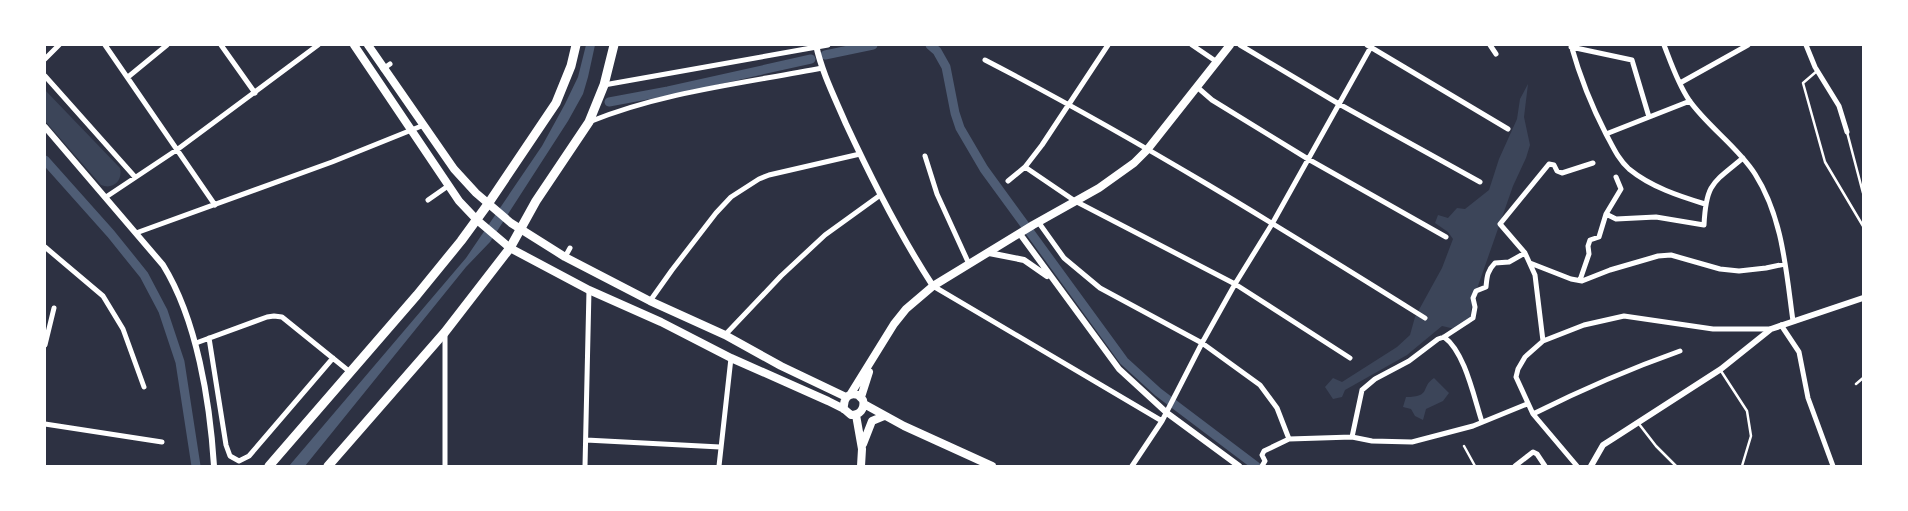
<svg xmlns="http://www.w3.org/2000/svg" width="1908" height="511" viewBox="0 0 1908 511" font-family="'Asap Condensed',sans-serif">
	<rect width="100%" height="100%" fill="#2d3142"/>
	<path fill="#3c4559" d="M1528,84l-4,33 6,28 -4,13 -13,28 -34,97 -8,26 -1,15 -15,5 -13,-3 -35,29 -62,35 -3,7 -9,2 -8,-12 8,-9 9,4 55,-35 13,-12 5,-18 27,-49 11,-29 -5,-7 -13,-9 3,-8 10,3 9,-10 8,1 24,-19 10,-31 18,-40 3,-20z
		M45,90l75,78c3,13 -7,22 -19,17l-56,-64z
		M1434,378l15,15 -6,8 -17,8 -3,11 -8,-4 -4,-7 -8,-2 3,-10c26,0 14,-10 28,-19z"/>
	<path fill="#4f5d75" d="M586,45h9l-7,32 -5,17 -15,27 -78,121 -24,25 -161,199h-16l177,-208 76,-112 23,-42 13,-27z"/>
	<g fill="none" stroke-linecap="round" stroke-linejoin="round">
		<path stroke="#4f5d75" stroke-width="9" d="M930,45l7,6 9,16 9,46 5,15 24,41 140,192 34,31 98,74
			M825,55l48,-10
			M609,102l59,-11 143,-32
			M45,160l66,74 33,41 19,36 17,51 16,104"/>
		<path stroke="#fff" stroke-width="2.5" d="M1817,71l-14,12 22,79 38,64
			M1847,132l16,61
			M1721,371l26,40 4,25 -9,30
			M1856,384l7,-6
			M1639,424l17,22 20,20
			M1464,446l11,20"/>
		<path stroke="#fff" stroke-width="5" d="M105,45l110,160
			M221,45l34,48
			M1192,45l25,17
			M1240,45l99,59 141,78
			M1367,45l141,84
			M1490,45l6,9
			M1571,45c9,32 20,60 35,89 7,13 12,25 23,35 22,18 50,27 76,35
			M1664,45c7,18 14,39 25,55 18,26 49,47 66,74 28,44 31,97 38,147
			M1806,45l9,22 24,39 8,26
			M1571,47l61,13 17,57
			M45,59l14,-14
			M985,60c151,78 296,168 440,258
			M383,69l7,-5
			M45,76l90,101
			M128,77l39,-32
			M1680,83l68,-38
			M604,85l224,-40
			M1197,87l15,13 96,59 138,78
			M589,122c73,-30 156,-39 233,-54
			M1606,134l84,-33
			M925,156l12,38 32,70
			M1025,167l50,34 160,83 115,74
			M1008,181l17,-14 17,-22 66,-100
			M106,197l72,-48 140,-104
			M428,200l20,-14
			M1606,214l10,5 40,-2 48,8c2,-42 9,-42 39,-67
			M1039,223l25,35 36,30 102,55 58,42 17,23 12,31
			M136,233l196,-71 92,-37
			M45,247l58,49 20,33 21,58
			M565,257l5,-9
			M1530,263l41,16 11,2 28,-11 48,-14 13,-1 49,14 19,2 27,-3 19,-4
			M1580,280l9,-26 -1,-8 2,-6 9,-3 7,-23 15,-25 -5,-12
			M933,286l229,135
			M650,301l22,-31 44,-57 15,-16 28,-18 10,-4 91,-21
			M1781,325l18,27 9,46 25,68
			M725,335l56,-59 44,-41 54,-39
			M1444,337c21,15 30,61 38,85
			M209,338l17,107 4,11 9,5 10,-5 84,-98
			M1543,341l-8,-66 -10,-22 -25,-29 49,-60 5,1 3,6 5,2 31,-10
			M196,343l71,-26 7,-1 8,1 68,55
			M45,345l9,-37
			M1533,414c48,-24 96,-45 147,-63
			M45,424l117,18
			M1352,437l10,-47 13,-11 34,-18 29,-22 6,-2 29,-19 2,-11 -2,-9 3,-7 10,-4c1,-10 1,-16 9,-24l14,-1 16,-9
			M586,440l134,7
			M445,466v-133
			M585,466l4,-176
			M719,466l12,-108
			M1132,466l30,-45 40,-78 33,-59 37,-60 100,-179
			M1262,466l3,-5 -3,-6 2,-4 25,-12 63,-2 20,4 40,1 61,-16 54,-22
			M1515,466l18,-14 4,2 8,12
			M1577,466l-44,-52 -17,-37 2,-8 7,-12 18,-16 41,-16 40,-9 89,13h57"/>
		<path stroke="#fff" stroke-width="6" d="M816,45c6,28 19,53 30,79 26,56 53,110 87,162
			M45,127l118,138c34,55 47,137 51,201
			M1020,234l99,135 48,44 72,53
			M989,253l35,7 23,16
			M1591,466l12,-21 11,-7 107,-69 50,-40 92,-31"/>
		<path stroke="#fff" stroke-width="8" d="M354,45l105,156 18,19 33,28 79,42 72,32 70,36 97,43 16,8 7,6c9,0 14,-6 12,-15l-5,-5c-10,-3 -15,4 -14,14
			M368,45l86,124 22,24 35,30 54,34 85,44 75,34 56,31 65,31
			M850,395l44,-71 12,-15 27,-23 100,-61 66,-37 35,-25 13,-13 83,-105
			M861,397l8,-25
			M864,404l40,22 88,40
			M856,415l6,34 -1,17
			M863,444l9,-23 12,-5"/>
		<path stroke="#fff" stroke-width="9" d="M269,466l148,-171 44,-54 27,-37 68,-101 15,-37 5,-21
			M328,466l117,-134 65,-84 26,-47 53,-79 15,-37 10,-40"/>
	</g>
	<rect width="1908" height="511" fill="none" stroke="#ffffff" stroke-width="92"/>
</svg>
